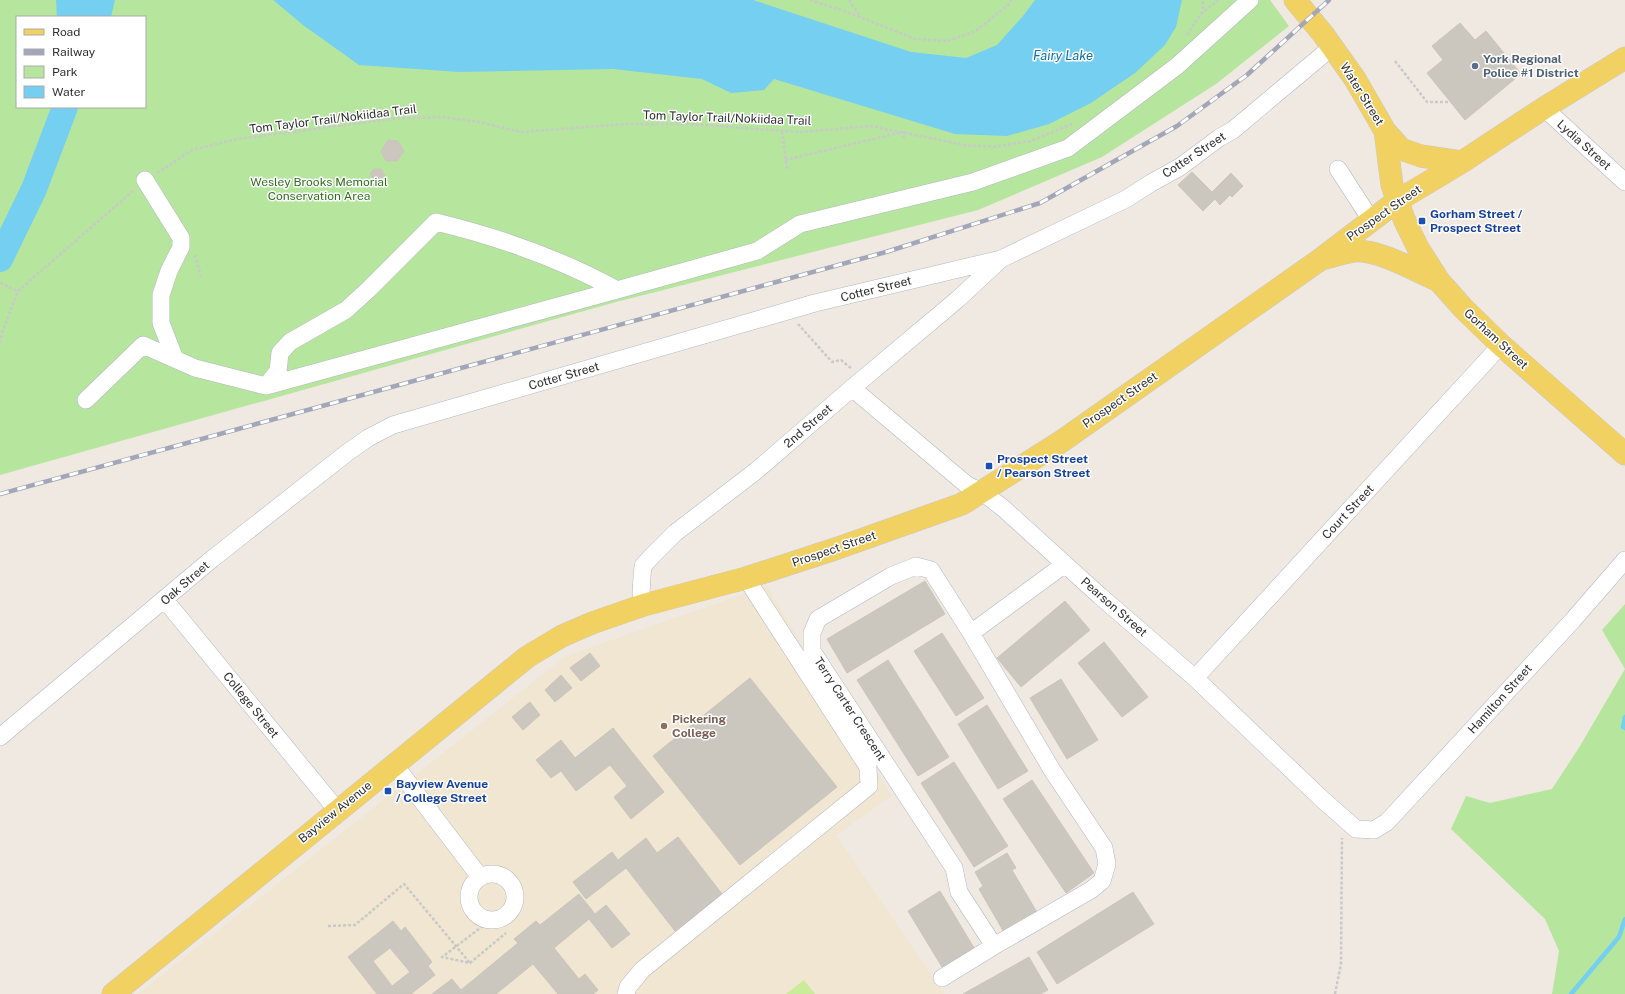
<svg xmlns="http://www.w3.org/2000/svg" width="1625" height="994" viewBox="0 0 1625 994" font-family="'Public Sans',sans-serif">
	<rect width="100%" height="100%" fill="#efe9e1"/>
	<path fill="#f0e6d1" d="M767,586l125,210 -56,39 108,159h-806l428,-338z"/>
	<path fill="#b6e59e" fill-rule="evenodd" d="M0,0h1270l19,26 -73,58 -114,73 -124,53 -362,92 -616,173zM17,17h128v90h-128z
		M1625,604v390h-73l7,-43 -14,-32 -94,-90 15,-33 24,7 62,-14 28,-43 45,-77 -23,-39z"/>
	<path fill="#c9ec9a" d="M804,980l11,14h-29z"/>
	<path fill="#75cff0" d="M56,0h59l-4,17h-54z
		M273,0h480l158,52 55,6 31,-13 26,-29 12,-16h147l-6,27 -11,18 -30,28 -44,30 -42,21 -42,12 -52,-2 -181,-55 -10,11 -33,3 -29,-14 -89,-10 -153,3 -101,-7 -56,-40z"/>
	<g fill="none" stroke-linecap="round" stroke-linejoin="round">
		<path stroke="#75cff0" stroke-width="4.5" d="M1625,717l-2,10 2,1
			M1571,994l48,-57 6,-18"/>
		<path stroke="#75cff0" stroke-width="26" d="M0,259l34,-70 31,-82"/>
	</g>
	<path fill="#cbc7bf" stroke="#cbc5ba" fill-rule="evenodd" d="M1460,23l15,17 11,-9 35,43 -56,46 -38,-47 16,-13 -11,-14z
		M388,140l10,1 6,10 -7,10h-11l-5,-10z
		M374,169h7l4,7 -4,5h-7l-4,-7z
		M1192,172l20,20 19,-19 12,13 -11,11 -2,-2 -10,10 -5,-6 -12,12 -25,-26z
		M925,581l20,33 -98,59 -20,-34z
		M1065,601l25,29 -69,57 -24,-29z
		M942,633l42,65 -28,18 -42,-65z
		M1104,642l44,55 -26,20 -44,-54z
		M590,653l10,13 -19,15 -11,-13z
		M888,660l61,97 -31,19 -61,-96z
		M561,675l11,13 -17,14 -10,-12z
		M750,678l87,109 -97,78 -87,-109z
		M1061,679l37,61 -31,19 -37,-61z
		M530,702l10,13 -17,15 -11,-13z
		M987,705l41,66 -30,18 -40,-65z
		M613,728l51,64 -33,27 -17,-22 13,-11 -17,-21 -34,26 -15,-20 -10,7 -15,-18 25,-20 14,18z
		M954,762l54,84 -34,21 -53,-84z
		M1032,780l62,93 -28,20 -63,-94z
		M678,837l44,57 -47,37 -49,-63 -40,31 -13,-17 39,-30 6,8 28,-22 11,15z
		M1007,853l9,15 -4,2 26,44 -33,20 -26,-45 4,-3 -8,-14z
		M940,891l34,57 -32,19 -34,-56z
		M1133,892l21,32 -97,60 -20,-32z
		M579,894l16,20 11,-9 24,29 -18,14 -23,-29 -35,29 25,31 6,-5 13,16 -5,4h-35l-25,-30 -37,30h-64l20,-15 9,11 57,-47 -4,-4 22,-18 4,4z
		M393,921l8,10 4,-4 27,35 -4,4 7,9 -24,19h-34l-29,-37zM390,948l20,24 -18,14 -19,-25z
		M1029,957l19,33 -8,4h-77z"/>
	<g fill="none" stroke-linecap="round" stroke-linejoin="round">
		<g stroke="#b4b7c1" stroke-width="18">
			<path id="minor" d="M1544,108l81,74
				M1338,169l33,51
				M145,180l36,58v9l-12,24 -8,24v28l14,36
				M266,386l351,-96
				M852,388l115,97 15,7 21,16 97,88 95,82 128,122 33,29 18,1 13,-8 186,-202 52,-60
				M86,400l57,-55 52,23 71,18 12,-15 2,-18 10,-11 56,-32 23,-21 67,-67c62,15 125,37 181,68l140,-39 43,-27 173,-42 95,-34 109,-82 73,-66
				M165,600l172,210
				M644,605l-3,-11 1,-17 1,-11 8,-9 24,-24 81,-62 96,-83 106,-89 43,-40
				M971,633l94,-69
				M1195,678l306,-333
				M0,737l212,-178 136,-107 20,-14 25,-13 422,-122 186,-44 125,-60 25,-16 29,-16 39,-29 14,-8 99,-83
				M394,764l86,113
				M469 897a23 23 0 1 1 46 0a23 23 0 1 1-46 0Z
				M942,978l52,-32 97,-56 11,-9 5,-17 -3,-16 -52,-78 -81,-137 -40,-63 -15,-4 -25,10 -73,43 -6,14v18l142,217 5,24 35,54
				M626,994l2,-7 14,-17 227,-184 -1,-19 -122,-189"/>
		</g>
		<g stroke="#c9c9c9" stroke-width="23">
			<path id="major" d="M1295,0l28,34 32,45 30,52 7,54 12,34 14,29 21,33 24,27 38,37 124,109
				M1385,131l16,18 20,7 41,6
				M1326,258c9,-2 19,-6 28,-7 24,-2 62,20 85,30
				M113,994l414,-337 35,-21 30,-13 52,-18 102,-27 92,-30 124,-44 100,-63 259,-182 76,-58 65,-39 82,-54 81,-50"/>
		</g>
		<path stroke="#c9c9c9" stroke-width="2.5" stroke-dasharray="3 2" stroke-linecap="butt" d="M810,0l37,12 68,27 32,2 29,-10 32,-26 3,-5
			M849,0l11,16
			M1202,14l1,-14
			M1187,35l14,-21 17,-14
			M1395,61l32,41h23
			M782,131l5,38
			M785,160l118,-28 1,8
			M157,173l35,-23 45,-11 153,-20 52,-2 33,4 46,11 106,-8h61l111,8 72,-6 93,19 29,2 38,-6 41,-17
			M195,255l6,22
			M0,283l18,8
			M798,324l34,38 9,-2 11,9
			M0,343l3,-13 15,-39 116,-101
			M491,920l-49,37 28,6 36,-30
			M328,926l27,-1 49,-41 66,79
			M1335,994l6,-30 1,-126"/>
		<use href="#minor" stroke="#fff" stroke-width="17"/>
		<use href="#major" stroke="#f2d163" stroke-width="22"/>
		<g stroke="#a3a6b8" stroke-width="4.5">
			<path id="rail" d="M0,494l886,-242 154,-49 137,-77 70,-51 82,-75"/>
		</g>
		<use href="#rail" stroke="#fff" stroke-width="3" stroke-dasharray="9" stroke-linecap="butt"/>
	</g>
	<circle fill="#5c6f8a" stroke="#fff" stroke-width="1.5" cx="1475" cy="66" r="4"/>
	<g fill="#1a4fb4" stroke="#fff" stroke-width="1.5">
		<rect x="1418" y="217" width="8" height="8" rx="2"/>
		<rect x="985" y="462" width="8" height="8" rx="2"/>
		<rect x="384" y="787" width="8" height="8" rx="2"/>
	</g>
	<circle fill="#8d6e63" stroke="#fff" stroke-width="1.5" cx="664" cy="726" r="4"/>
	<g text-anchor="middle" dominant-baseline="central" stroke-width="3" stroke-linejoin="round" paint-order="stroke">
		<g font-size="12" font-weight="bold" fill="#4e5e75" stroke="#fff" text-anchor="start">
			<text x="1483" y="59">York Regional<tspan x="1483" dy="14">Police #1 District</tspan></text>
		</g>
		<g font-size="12" fill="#2e2e2e" stroke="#fff">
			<text transform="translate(1362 94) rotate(58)">Water Street</text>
			<text transform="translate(727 118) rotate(2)">Tom Taylor Trail/Nokiidaa Trail</text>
			<text transform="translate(333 119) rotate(-7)">Tom Taylor Trail/Nokiidaa Trail</text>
			<text transform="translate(1584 145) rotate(42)">Lydia Street</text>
			<text transform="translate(1194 155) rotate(-33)">Cotter Street</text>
			<text transform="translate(1384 213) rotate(-35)">Prospect Street</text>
			<text transform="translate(876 289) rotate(-14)">Cotter Street</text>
			<text transform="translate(1496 339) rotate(43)">Gorham Street</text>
			<text transform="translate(564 376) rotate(-16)">Cotter Street</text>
			<text transform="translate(1120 400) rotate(-35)">Prospect Street</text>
			<text transform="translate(808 426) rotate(-41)">2nd Street</text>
			<text transform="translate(1348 512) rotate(-47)">Court Street</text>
			<text transform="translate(834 549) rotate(-19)">Prospect Street</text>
			<text transform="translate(185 583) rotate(-41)">Oak Street</text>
			<text transform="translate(1114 607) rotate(41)">Pearson Street</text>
			<text transform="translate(1500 699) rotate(-48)">Hamilton Street</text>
			<text transform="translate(251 705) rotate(51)">College Street</text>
			<text transform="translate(850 709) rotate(57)">Terry Carter Crescent</text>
			<text transform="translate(335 812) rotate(-39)">Bayview Avenue</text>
		</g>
		<g font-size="12" fill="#2c6e1b" stroke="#fff">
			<text x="319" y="182">Wesley Brooks Memorial<tspan x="319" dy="14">Conservation Area</tspan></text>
		</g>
		<g font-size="12" font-weight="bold" fill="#164399" stroke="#fff" text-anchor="start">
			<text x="1430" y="214">Gorham Street /<tspan x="1430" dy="14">Prospect Street</tspan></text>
			<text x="997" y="459">Prospect Street<tspan x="997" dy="14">/ Pearson Street</tspan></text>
			<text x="396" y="784">Bayview Avenue<tspan x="396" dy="14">/ College Street</tspan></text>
		</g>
		<g font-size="12" font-weight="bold" fill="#785e54" stroke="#fff" text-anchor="start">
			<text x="672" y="719">Pickering<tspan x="672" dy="14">College</tspan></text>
		</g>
		<g font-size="13" font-style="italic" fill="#0d6fa3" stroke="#fff">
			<text x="1063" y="55">Fairy Lake</text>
		</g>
	</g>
	<rect x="16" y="16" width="130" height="92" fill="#ffffff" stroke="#ababab"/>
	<rect x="24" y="29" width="20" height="6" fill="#f2d163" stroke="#ababab"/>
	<text x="52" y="36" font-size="12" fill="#2e2e2e">Road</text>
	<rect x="24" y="49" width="20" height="6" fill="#a3a6b8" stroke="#ababab"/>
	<text x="52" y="56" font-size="12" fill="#2e2e2e">Railway</text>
	<rect x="24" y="66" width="20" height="12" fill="#b6e59e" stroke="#ababab"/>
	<text x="52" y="76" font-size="12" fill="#2e2e2e">Park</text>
	<rect x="24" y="86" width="20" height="12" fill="#75cff0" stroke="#ababab"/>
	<text x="52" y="96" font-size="12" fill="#2e2e2e">Water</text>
</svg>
